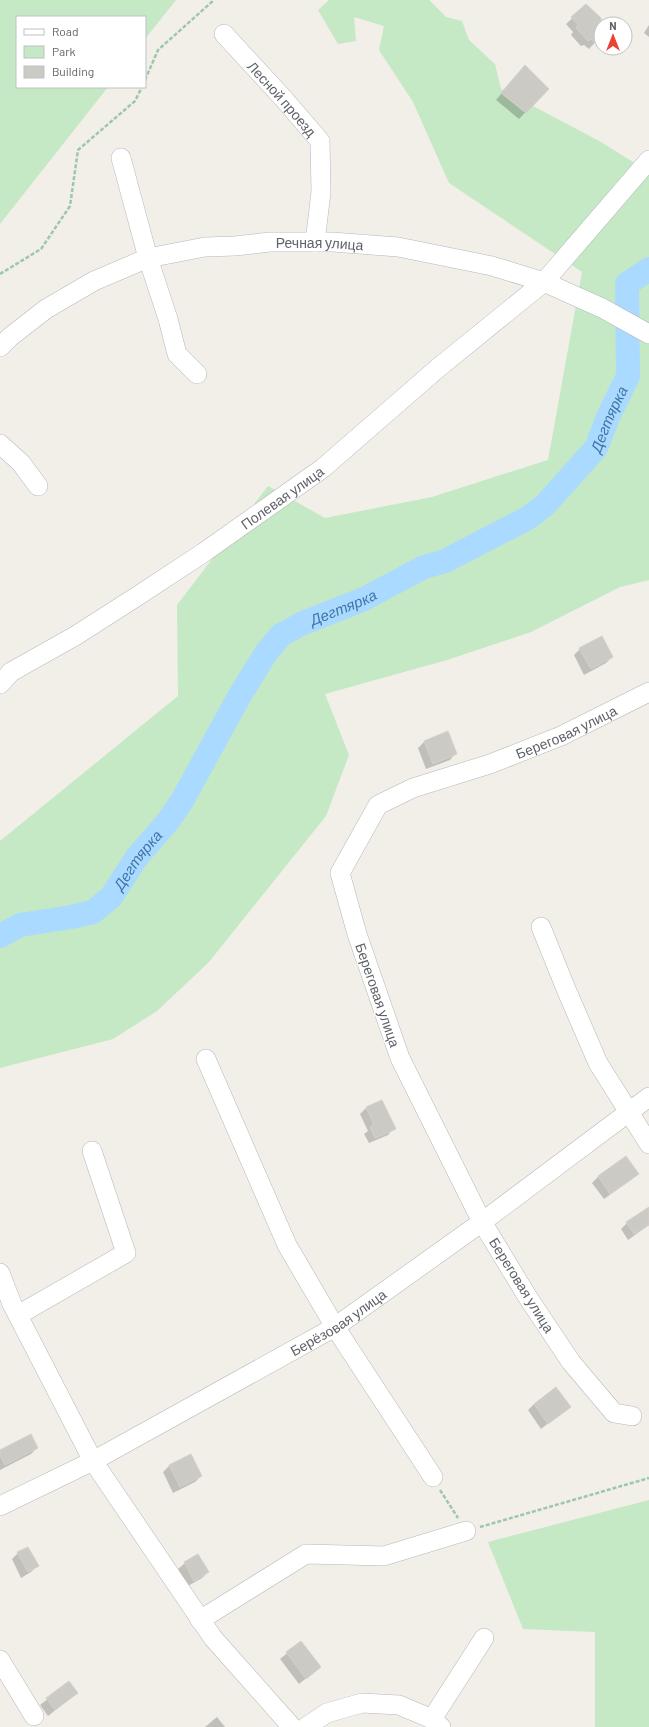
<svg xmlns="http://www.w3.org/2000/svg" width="649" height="1727" viewBox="0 0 649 1727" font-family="Barlow,sans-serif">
	<rect width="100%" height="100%" fill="#f1efe8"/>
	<path fill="#c5e8c5" d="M0,0h176l-31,39v-22h-128v70h91l-108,137z
		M329,0h100l17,17 16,4 7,19 26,24 6,25 100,53 48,30v408l-29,7 -89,45 -84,28 -122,34 24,61 -23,61 -117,146 -52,49 -44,28 -113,29v-227l178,-145 -1,-91 91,-119 57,32 107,-21 116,-37 34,-188 -133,-89 -36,-81 -34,-52 5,-24 -30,-9 2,24 -18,3 -20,-34z
		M649,1500v227h-54v-95l-72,-3 -35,-87z"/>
	<path fill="#0003" d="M586,5l19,19h-4v12l-12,13 -5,-4 -3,1 -10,-11 2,-3 -7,-8z
		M649,25v12l-5,-4z
		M519,73l29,16 -29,30 -23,-19z
		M580,649l32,8 -6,6 -22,12 -10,-20z
		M448,732l8,21 -6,7 -24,9 -8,-21 6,-6z
		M366,1108l28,20 -6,7 -19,8 -5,-9 4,-3 -8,-17z
		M626,1158l11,16 -6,6 -27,19 -12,-16 6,-6z
		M649,1215v10l-21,15 -7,-11 6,-6z
		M534,1404l35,3 -28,22 -13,-19z
		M37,1448l-6,6 -31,16v-19z
		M190,1455l11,21 -6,6 -22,11 -10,-21 6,-6z
		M18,1553l19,13 -6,6 -10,6 -9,-19z
		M198,1555l10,17 -6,6 -14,8 -10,-17 7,-6z
		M301,1642l19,25 -21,17 -19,-25z
		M69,1682l8,11 -29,23 -8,-11z
		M217,1717l8,10h-20z"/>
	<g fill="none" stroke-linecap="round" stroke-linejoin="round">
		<path stroke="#aadaff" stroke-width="24" id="s1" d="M0,936l20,-11 51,-8 22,-5 18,-15 26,-40 32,-37 14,-21 57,-104 26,-42 15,-18 20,-11 63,-25 60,-32 21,-6 83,-43 17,-13 51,-57 12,-31 20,-41 -1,-92 22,-15"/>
	</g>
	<path fill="#cccac5" stroke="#d6d1c6" d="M586,4l15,14v19l-6,6 -4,-4 -3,2 -12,-13 2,-3 -7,-8z
		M525,65l24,24 -23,24 -25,-20z
		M602,636l11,21 -22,12 -12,-21z
		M448,731l9,23 -24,10 -9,-23z
		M382,1100l14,29 -21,9 -5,-11 4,-2 -8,-18z
		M626,1156l13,18 -29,20 -12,-18z
		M649,1207v18l-15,9 -8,-12z
		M556,1387l15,20 -23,17 -14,-20z
		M31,1434l7,14 -33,17 -5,-10v-5z
		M191,1454l11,22 -22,11 -11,-22z
		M28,1547l11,19 -11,6 -11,-20z
		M198,1554l11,18 -15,9 -10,-19z
		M301,1641l20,26 -15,12 -20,-27z
		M69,1681l9,12 -23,17 -9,-12z"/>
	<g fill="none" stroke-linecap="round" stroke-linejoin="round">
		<g stroke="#b5b8bc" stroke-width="20">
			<g id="minor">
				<path id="s2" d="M224,34l59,64 37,43 1,51 -6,50"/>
				<path d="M121,158l27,100 20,61 9,35 20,20"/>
				<path id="s3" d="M0,347l10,-10 36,-28 48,-28 54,-23 57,-11 30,-1 35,-4h62l66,5 94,19 52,16 58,26 47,26"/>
				<path d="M0,444l21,19 17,23"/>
				<path id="s4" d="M0,684l11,-12 64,-36 61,-39 67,-44 120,-85 115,-100 106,-86 105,-122"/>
				<path d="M541,927l25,62 32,74 51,81"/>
				<path d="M206,1059l81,186 48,82 98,150"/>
				<path d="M0,1273l12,31 81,157 120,177 79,89"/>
				<path d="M18,1315l108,-62 -34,-102"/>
				<path id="s5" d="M632,1416l-18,-3 -43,-51 -44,-66 -45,-74 -82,-164 -43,-124 -17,-61 38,-68 35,-17 77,-24 71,-28 88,-44"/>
				<path id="s6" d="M0,1506l93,-45 242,-134 147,-105 167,-125"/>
				<path d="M200,1620l106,-66 78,2 82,-25"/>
				<path d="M0,1660l34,56"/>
				<path d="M432,1719l52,-81"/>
				<path d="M306,1727l21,-14 35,-10 37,2 33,14 9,8"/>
			</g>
		</g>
		<path stroke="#9cc7a9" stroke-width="2.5" stroke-dasharray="4 2" stroke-linecap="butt" d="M145,80l13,-30 56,-50
			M0,274l41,-25 29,-43 8,-56 57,-49 7,-14
			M440,1490l18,28
			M480,1527l169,-49"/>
		<use href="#minor" stroke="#fff" stroke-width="19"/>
	</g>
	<g text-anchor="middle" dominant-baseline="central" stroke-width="3" stroke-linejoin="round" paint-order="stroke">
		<g font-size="14" fill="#5f6368" stroke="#fff">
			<text stroke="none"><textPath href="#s2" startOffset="87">Лесной проезд</textPath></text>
			<text stroke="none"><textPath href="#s3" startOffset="347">Речная улица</textPath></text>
			<text stroke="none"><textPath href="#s4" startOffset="339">Полевая улица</textPath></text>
			<text stroke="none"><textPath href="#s5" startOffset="909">Береговая улица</textPath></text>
			<text transform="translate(378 995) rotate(71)">Береговая улица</text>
			<text transform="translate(522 1285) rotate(58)">Береговая улица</text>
			<text stroke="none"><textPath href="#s6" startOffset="385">Берёзовая улица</textPath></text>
		</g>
		<g font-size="15" font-style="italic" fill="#4174aa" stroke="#fff">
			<text stroke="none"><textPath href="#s1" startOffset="837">Дегтярка</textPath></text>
			<text stroke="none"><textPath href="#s1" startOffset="502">Дегтярка</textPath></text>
			<text stroke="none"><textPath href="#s1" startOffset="166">Дегтярка</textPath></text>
		</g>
	</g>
	<rect x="16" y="16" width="130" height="72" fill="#ffffff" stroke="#bfc1c3"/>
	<rect x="24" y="29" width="20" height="6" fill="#ffffff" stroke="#bfc1c3"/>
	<text x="52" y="36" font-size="12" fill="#5f6368">Road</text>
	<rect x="24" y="46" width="20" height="12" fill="#c5e8c5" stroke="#bfc1c3"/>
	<text x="52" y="56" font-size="12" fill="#5f6368">Park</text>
	<rect x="24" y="66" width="20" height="12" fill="#cccac5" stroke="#bfc1c3"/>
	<text x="52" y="76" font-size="12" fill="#5f6368">Building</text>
	<g transform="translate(613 36)"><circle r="19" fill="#ffffff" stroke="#bfc1c3"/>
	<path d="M0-3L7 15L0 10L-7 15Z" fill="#ea4335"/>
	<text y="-6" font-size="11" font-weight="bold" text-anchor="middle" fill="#5f6368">N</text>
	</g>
</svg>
